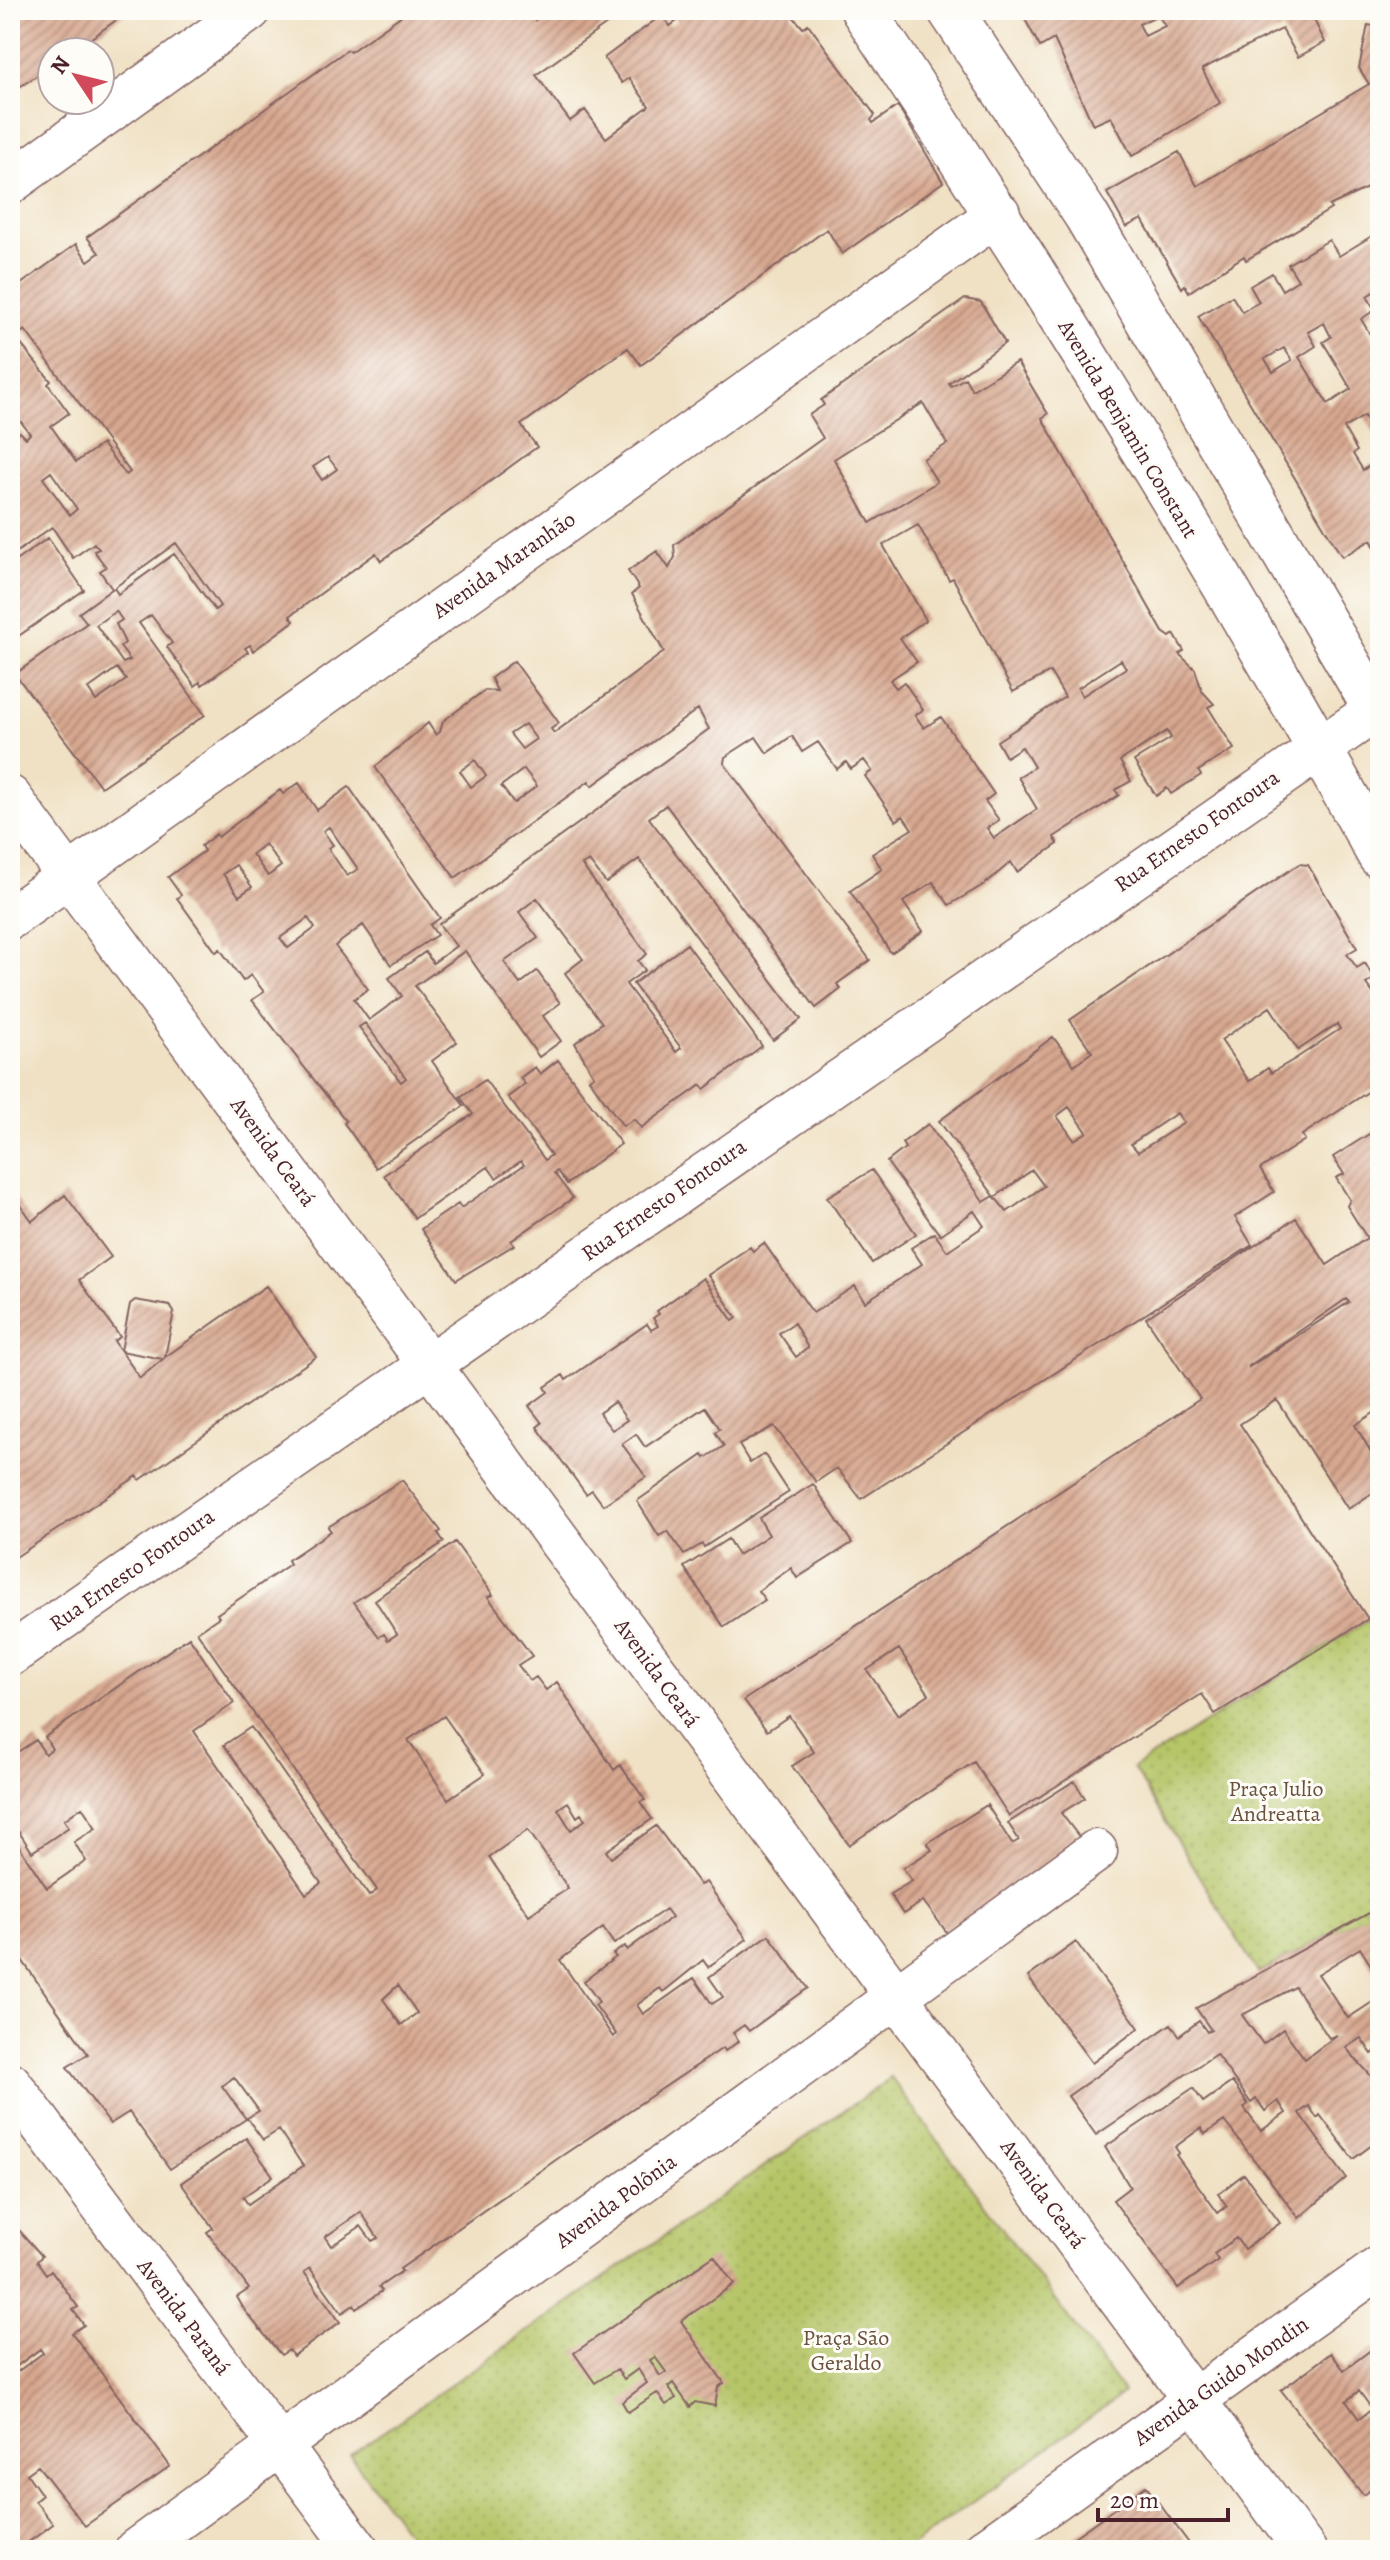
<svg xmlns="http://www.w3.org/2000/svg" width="1390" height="2560" viewBox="0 0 1390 2560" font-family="Alegreya,serif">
	<defs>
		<pattern id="park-dots" width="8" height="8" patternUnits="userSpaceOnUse" patternTransform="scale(2)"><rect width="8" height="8" fill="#b5c568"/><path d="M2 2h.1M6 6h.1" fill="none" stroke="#9da95a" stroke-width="1.8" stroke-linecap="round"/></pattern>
		<pattern id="building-hatch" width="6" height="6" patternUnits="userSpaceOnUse" patternTransform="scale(2)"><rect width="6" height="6" fill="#d7a78f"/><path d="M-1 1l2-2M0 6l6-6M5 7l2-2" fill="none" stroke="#b08775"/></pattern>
	</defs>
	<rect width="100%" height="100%" fill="#fdfcf7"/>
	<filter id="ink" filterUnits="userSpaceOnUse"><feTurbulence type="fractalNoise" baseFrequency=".0125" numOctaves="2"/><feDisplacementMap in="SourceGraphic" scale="16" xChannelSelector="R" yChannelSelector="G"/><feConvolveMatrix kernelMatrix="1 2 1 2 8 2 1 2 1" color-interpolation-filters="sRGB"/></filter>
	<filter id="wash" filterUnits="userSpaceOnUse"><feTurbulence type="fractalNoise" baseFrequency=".006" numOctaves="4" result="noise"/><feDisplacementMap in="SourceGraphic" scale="32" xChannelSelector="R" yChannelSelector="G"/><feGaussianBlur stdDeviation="1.8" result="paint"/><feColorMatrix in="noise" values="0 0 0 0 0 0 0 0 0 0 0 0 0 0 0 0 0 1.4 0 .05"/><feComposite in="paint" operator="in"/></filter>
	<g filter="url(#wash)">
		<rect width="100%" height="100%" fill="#f0e1c4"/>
		<path fill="url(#park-dots)" stroke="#80724a" stroke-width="2" d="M1380,1613v295l-122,65 -125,-205z
			M891,2078l233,315 -218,157h-486l-70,-95z"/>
		<g id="blocks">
			<path fill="url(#building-hatch)" fill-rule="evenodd" d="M10,10h120l-58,42h-20v14l-42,27z
				M409,10h118l8,10 13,-10h78l-90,65 34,46 15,-11 21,28 43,-32 -20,-28 -7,5 -18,-25 58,-43 8,11 7,-5 -8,-11h127l-5,4 12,14 5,-4 67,91 -4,5 2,3 25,-17 45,76 -101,72 -15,-25 -186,136 -13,-17 -107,77 16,22 -156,114 -5,-8 -86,63 4,5 -41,30 -3,-6 -5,3 3,4 -46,33 -2,-3 -5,4 -28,-39 5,-4 -21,-28 -12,8 66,92 -104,72 -86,-113 72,-51 -8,-10 33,-24 -12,-18 6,-4 -12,-16 5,-2 -5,-6 -21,15 -21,-31 -42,30v-125l3,5 7,-5 6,6 4,-4 -20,-27v-115l66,-48 12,17 11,-8 -12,-16 260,-187 3,2zM25,330l105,142 -4,3 -24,-31 -26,18 -25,-36 18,-13 -21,-29 3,-3 -36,-44zM328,457l9,12 -15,11 -9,-13zM51,472l26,37 -7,6 -27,-37zM176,543l44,63 -5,4 -41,-56 -56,40 -4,-6zM116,611l6,9 -6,4 9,19 -5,4 10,13 -7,3 -27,-38zM117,668l9,12 -30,21 -8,-12z
				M1020,10h289l16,32 -27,15 -16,-28 -80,40 18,34 -88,53 -21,-39 -18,8 -39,-86 -14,8zM1158,15l7,11 -20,10 -6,-12z
				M1368,25l12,2v55l-1,6 -7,-2 8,12v84l-51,24 2,3 -85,51 -2,-4 -55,36 -4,-7 -3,3 -40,-69 -16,8 -19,-34 72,-41 18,34 172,-102 -10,-16z
				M1375,234l5,8v46l-13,8 8,14 -14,9 19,32v91l-16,-26 -20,12 13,23 -4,3 10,16 9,-6 8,14v78l-9,-16 -29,17 -144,-241 34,-20 10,16 17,-10 -9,-16 22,-13 10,17 16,-10 -10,-16 41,-24 10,16zM1324,323l7,14 -8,5 28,47 -23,15 -29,-47 17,-11 -8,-14zM1284,348l8,12 -19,12 -8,-13z
				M965,299l16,3 24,41 -56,40 2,3 14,-8 7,12 45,-28 31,52 -6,4 121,214 7,5 4,-3 10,17 -5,3 16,15 7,22 12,13 -6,3 26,42 -36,22 3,4 -30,19 -4,-6 -11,8 -22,-35 37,-23 -4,-7 -47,30 11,20 -16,9 4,5 -65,42 4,7 -41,28 -6,-10 -26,22 -36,21 -16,-23 -30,20 20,29 -32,22 -41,-62 32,-22 -10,-15 40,-25 -9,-13 -7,5 -31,-45 7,-5 -8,-11 -13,9 -5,-7 -9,7 -19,-27 -16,10 -10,-16 -25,17 -11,-16 -31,20 -1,6 146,197 -33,24 4,5 -25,19 -150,-203 -17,13 152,201 -28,21 -134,-181 -33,24 -17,-22 -7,4 65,89 -9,7 7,9 -19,14 50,68 5,-4 -48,-64 54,-40 75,102 -58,43 -3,-4 -60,43 -7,-9 -11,7 -34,-47 5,-3 -19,-33 27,-20 -37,-50 18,-14 -46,-61 -18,14 19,26 -34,24 16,22 17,-13 23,32 -17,13 18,25 -22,16 -74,-106 -50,35 42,56 -25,19 32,45 -88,62 -32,-45 2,-2 -94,-121 12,-8 -13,-17 -8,6 -23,-32 -4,3 -39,-54 4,-3 -13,-18 36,-26 -3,-5 15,-12 2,3 62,-47 3,4 16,-11 18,27 32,-23 91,131 -10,7 7,10 -46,30 -28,-40 -28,21 33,43 -14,10 15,21 33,-24 -13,-18 36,-26 8,11 23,-17 -17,-22 270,-195 -11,-20 -106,77 -3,-5 -134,97 -80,-111 53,-44 8,12 4,-3 3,-11 42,-31 12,1 -6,-13 23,-17 45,62 -8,6 3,4 110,-81 -32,-58 7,-6 -11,-17 29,-20 12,17 6,-11 -1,-12 149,-107 -14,-23 15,-10 -3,-5zM923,403l24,41 -24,15 14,23 -67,41 -36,-64zM918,525l31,55 4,-2 60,114 37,-20 15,25 -68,44 9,16 16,-10 12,20 -16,10 19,32 -43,29 -7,-10 12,-8 -14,-19 9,-7 -53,-77 -17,11 -9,-13 8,-5 -19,-28 -8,6 -6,-8 27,-18 -17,-24 26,-18 -43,-75zM1121,660l5,8 -44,28 -4,-8zM525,724l11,15 -14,10 -12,-15zM475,760l11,16 -15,11 -11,-16zM524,769l13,17 -23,17 -13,-17zM329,827l29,42 -11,7 -19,-28 5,-3 -10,-14zM265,844l16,22 -13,10 -16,-22zM236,865l16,22 -13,9 -16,-22zM308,918l7,10 -27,20 -8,-10zM365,1023l41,55 -5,4 -42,-55z
				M48,538l36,52 -74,52v-77z
				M1299,864l9,1 49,83 -10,6 10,14 8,-5 9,16 -8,5 14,18v90l-3,2 -3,-6 -72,47 3,5 -45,29 14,23 -39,25 17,28 -391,254 -24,-31 -21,14 -42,-56 -35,19 11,18 14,-9 25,38 -85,55 -2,-3 -18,11 -16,-24 -9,5 -22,-35 66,-46 2,3 19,-12 -9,-14 5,-3 -15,-22 -60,40 -9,-13 -14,10 24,33 -43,28 -11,-15 -6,4 -49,-67 5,-4 -13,-17 19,-14 -3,-5 18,-12 3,5 81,-56 4,6 7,-4 -5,-8 6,-4 -2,-3 46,-33 30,43 4,-3 -29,-43 42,-28 3,4 11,-8 49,70 42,-27 10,16 57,-38 -11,-16 23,-15 13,18 37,-25 -10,-15 -34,24 -53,-73 18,-14 -3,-5 26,-19 56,78 10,-6 13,16 37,-26 -12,-16 -37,27 -56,-76 114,-84 21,28 18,-13 -22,-32zM1270,1007l28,43 39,-26 3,5 -45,30 -24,14 -3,-5 -19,13 -28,-41zM1069,1107l18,25 -13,8 -17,-24zM1177,1113l7,10 -46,29 -7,-8zM794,1323l14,25 -12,9 -17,-24zM614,1402l13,18 -15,10 -13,-17z
				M558,1060l63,84 -54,40 -10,-13 -3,2 19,25 -62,43 3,4 -58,35 -35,-51 37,-25 3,4 63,-43 -3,-4 -25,17 -8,-11 -73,51 -31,-43 89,-61 -13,-17 25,-17 60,80 6,-5 -43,-58 17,-13 -5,-6 15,-11 5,7z
				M1380,1127v126l-4,-1 4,6v151l-25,16 25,42v21l-32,21 -71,-109 -37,24 128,195 -153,95 -13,-20 -193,122 -35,-54 -125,83 -57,-79 22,-14 -25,-36 -22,15 -23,-31 456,-301 -54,-81 150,-100 31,47 40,-27 -20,-32 3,-6 -14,-22 8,-4 -11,-17zM1346,1299l3,3 -100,65v-1zM899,1649l30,45 -31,21 -31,-45z
				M872,1170l44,64 -44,29 -45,-66z
				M10,1190l22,31 33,-26 46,62 -32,23 41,57 -6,4 7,10 9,-47 5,-4 35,6 4,6 -9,45 101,-71 50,71 -176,123 -3,-4 -127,85zM121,1351l42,8 -23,19z
				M402,1480l39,51 -3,2 6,9 -90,60 25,35 5,-3 4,6 9,-6 -22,-34 80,-58 38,53 -5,2 44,59 -14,9 12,16 6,-4 10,13 11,-8 57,88 6,-5 25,35 -5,2 12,17 -46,32 5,7 45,-32 44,59 6,-3 41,57 -39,28 -5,-7 -40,32 -3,-4 -23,17 6,9 51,-36 18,26 11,-7 -14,-20 60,-42 39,53 -59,43 -5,-6 -11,8 6,8 -14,10 -2,-3 -163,109 -160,112 2,2 -23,16 3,4 -26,18 -2,-4 -12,8 -32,-45 -6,4 36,50 -47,34 -4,-6 -8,5 -36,-44 -8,-14 12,-8 -42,-57 6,-4 -32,-45 65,-45 27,38 -30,21 5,7 55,-38 -24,-36 -16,10 -16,-22 12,-7 -25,-34 -12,9 24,33 -76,50 -41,-57 -19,12 -43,-57 21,-13 -71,-101 -7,5v-201l26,-17 9,14 7,-5 -7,-12 144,-100 45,66 -40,28 112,163 15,-11 -97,-138 27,-18 118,169 8,-6 -180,-258 22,-15 -2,-3 73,-50 -2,-4 43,-29 -3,-4zM444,1716l41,58 -37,25 -40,-59zM568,1802l9,15 4,-3 4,6 -14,10 -13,-21zM82,1807l14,21 -22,14 12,19 -39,27 -35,-52 7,-4 13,20 37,-25 -5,-7zM528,1830l40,58 -39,27 -40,-58zM666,1909l6,8 -45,33 -2,-4 -12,8 3,3 -32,24 15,21 -4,3 21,29 -3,3 -53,-77 43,-32 11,16zM398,1985l19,28 -16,12 -18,-26zM361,2212l17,26 -6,3 -11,-15 -30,20 -6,-9z
				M813,1484l39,59 -55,35 -6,-10 -33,23 7,9 -41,27 -40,-60 44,-28 10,16 31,-20 -10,-17z
				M1074,1781l11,17 -24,15 22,29 -128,101 -32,-42 -20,13 -13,-20 22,-13 -9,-13 29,-18 -5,-7 60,-38 25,39 7,-4 -11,-17z
				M1380,1907v62l-5,3 -15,-24 -42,26 30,44 32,-21v51l-8,6 -11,-16 -15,10 34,38v53l-27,20 -33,-44 -3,3 -8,-12 -10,7 47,65 -47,40 -75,-97 -19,13 -4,-6 -26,19 4,6 -3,2 42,58 9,-7 -9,-12 26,-20 36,49 -36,26 -8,-11 -22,16 4,6 -40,28 -65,-88 17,-13 -25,-40 88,-59 10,14 29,-20 16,22 -4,4 17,23 25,-18 -8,-12 -13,10 -9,-12 -5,4 -35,-49 -120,81 -28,-39 103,-72 8,12 20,-15 8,11 4,-2 -15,-22zM1295,1987l34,51 8,-3 -32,24 -22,-30 -20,15 -21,-29z
				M1076,1942l63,86 -47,35 -64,-86z
				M10,2220l32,36 -5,5 9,13 5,-4 27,37 -5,3 11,15 -12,8 98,133 -85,60 -47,-60 -11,8 15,21 -7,6 18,23 -35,26h-8v-173l33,-24 -3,-4 -30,22v-77l4,-3 -4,-5z
				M714,2256l20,28 -53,37 43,62 -6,4 -3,19 -20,-4 -5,5 -17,-24 -5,4 8,11 -10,7 -9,-12 -29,19 -6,-10 25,-19 -9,-14 -14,10 -7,-10 -22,14 -21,-30zM655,2357l11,15 -6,4 -10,-16z
				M1380,2343v140l-17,12 -82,-105 50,-37 13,17zM1359,2391l13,18 -13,10 -13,-18z
				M1146,2486l48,64h-138z"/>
		</g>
	</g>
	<g filter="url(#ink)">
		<use href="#blocks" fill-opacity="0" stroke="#846361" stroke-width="2"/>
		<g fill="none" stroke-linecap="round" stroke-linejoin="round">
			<g stroke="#846361" stroke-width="45">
				<path id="minor" d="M10,183l240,-173
					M10,797l1295,1753
					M10,918l989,-705
					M10,1655l1370,-948
					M10,2083l348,467
					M136,2550l960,-699
					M984,2550l396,-283"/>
			</g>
			<g stroke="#846361" stroke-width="47">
				<path id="major" d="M863,10c183,275 356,558 517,846
					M950,10l136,205 294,502"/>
			</g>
			<use href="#minor" stroke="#fff" stroke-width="42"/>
			<use href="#major" stroke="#fff" stroke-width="44"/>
		</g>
	</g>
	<g text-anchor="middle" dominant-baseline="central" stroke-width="6" stroke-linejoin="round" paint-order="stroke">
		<g font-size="22" fill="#4a1f2b" stroke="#fdfcf7">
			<text transform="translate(1128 429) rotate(59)">Avenida Benjamin Constant</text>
			<text transform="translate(504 565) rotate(-35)">Avenida Maranhão</text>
			<text transform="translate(1197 831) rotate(-35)">Rua Ernesto Fontoura</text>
			<text transform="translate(273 1152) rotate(54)">Avenida Ceará</text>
			<text transform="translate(664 1200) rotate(-35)">Rua Ernesto Fontoura</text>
			<text transform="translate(132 1570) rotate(-35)">Rua Ernesto Fontoura</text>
			<text transform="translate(657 1673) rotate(54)">Avenida Ceará</text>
			<text transform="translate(1043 2194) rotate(54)">Avenida Ceará</text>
			<text transform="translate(616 2201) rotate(-36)">Avenida Polônia</text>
			<text transform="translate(184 2317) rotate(53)">Avenida Paraná</text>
			<text transform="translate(1221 2381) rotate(-35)">Avenida Guido Mondin</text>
		</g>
		<g font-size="22" fill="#6a513d" stroke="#fdfcf7">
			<text x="1276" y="1789">Praça Julio<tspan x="1276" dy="25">Andreatta</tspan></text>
			<text x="846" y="2338">Praça São<tspan x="846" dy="25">Geraldo</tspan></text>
		</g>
	</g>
	<rect width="1390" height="2560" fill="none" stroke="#fdfcf7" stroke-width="40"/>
	<g transform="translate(76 76) rotate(305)"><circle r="38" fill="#fdfcf7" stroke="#b5a4a5" stroke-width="2"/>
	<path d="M0-6L14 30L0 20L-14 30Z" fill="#d1495b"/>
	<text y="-12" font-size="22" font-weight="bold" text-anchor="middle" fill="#4a1f2b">N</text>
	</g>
	<path d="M1098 2508v12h130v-12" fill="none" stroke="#4a1f2b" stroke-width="4"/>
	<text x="1110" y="2508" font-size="24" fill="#4a1f2b" stroke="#fdfcf7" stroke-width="6" paint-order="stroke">20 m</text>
</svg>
